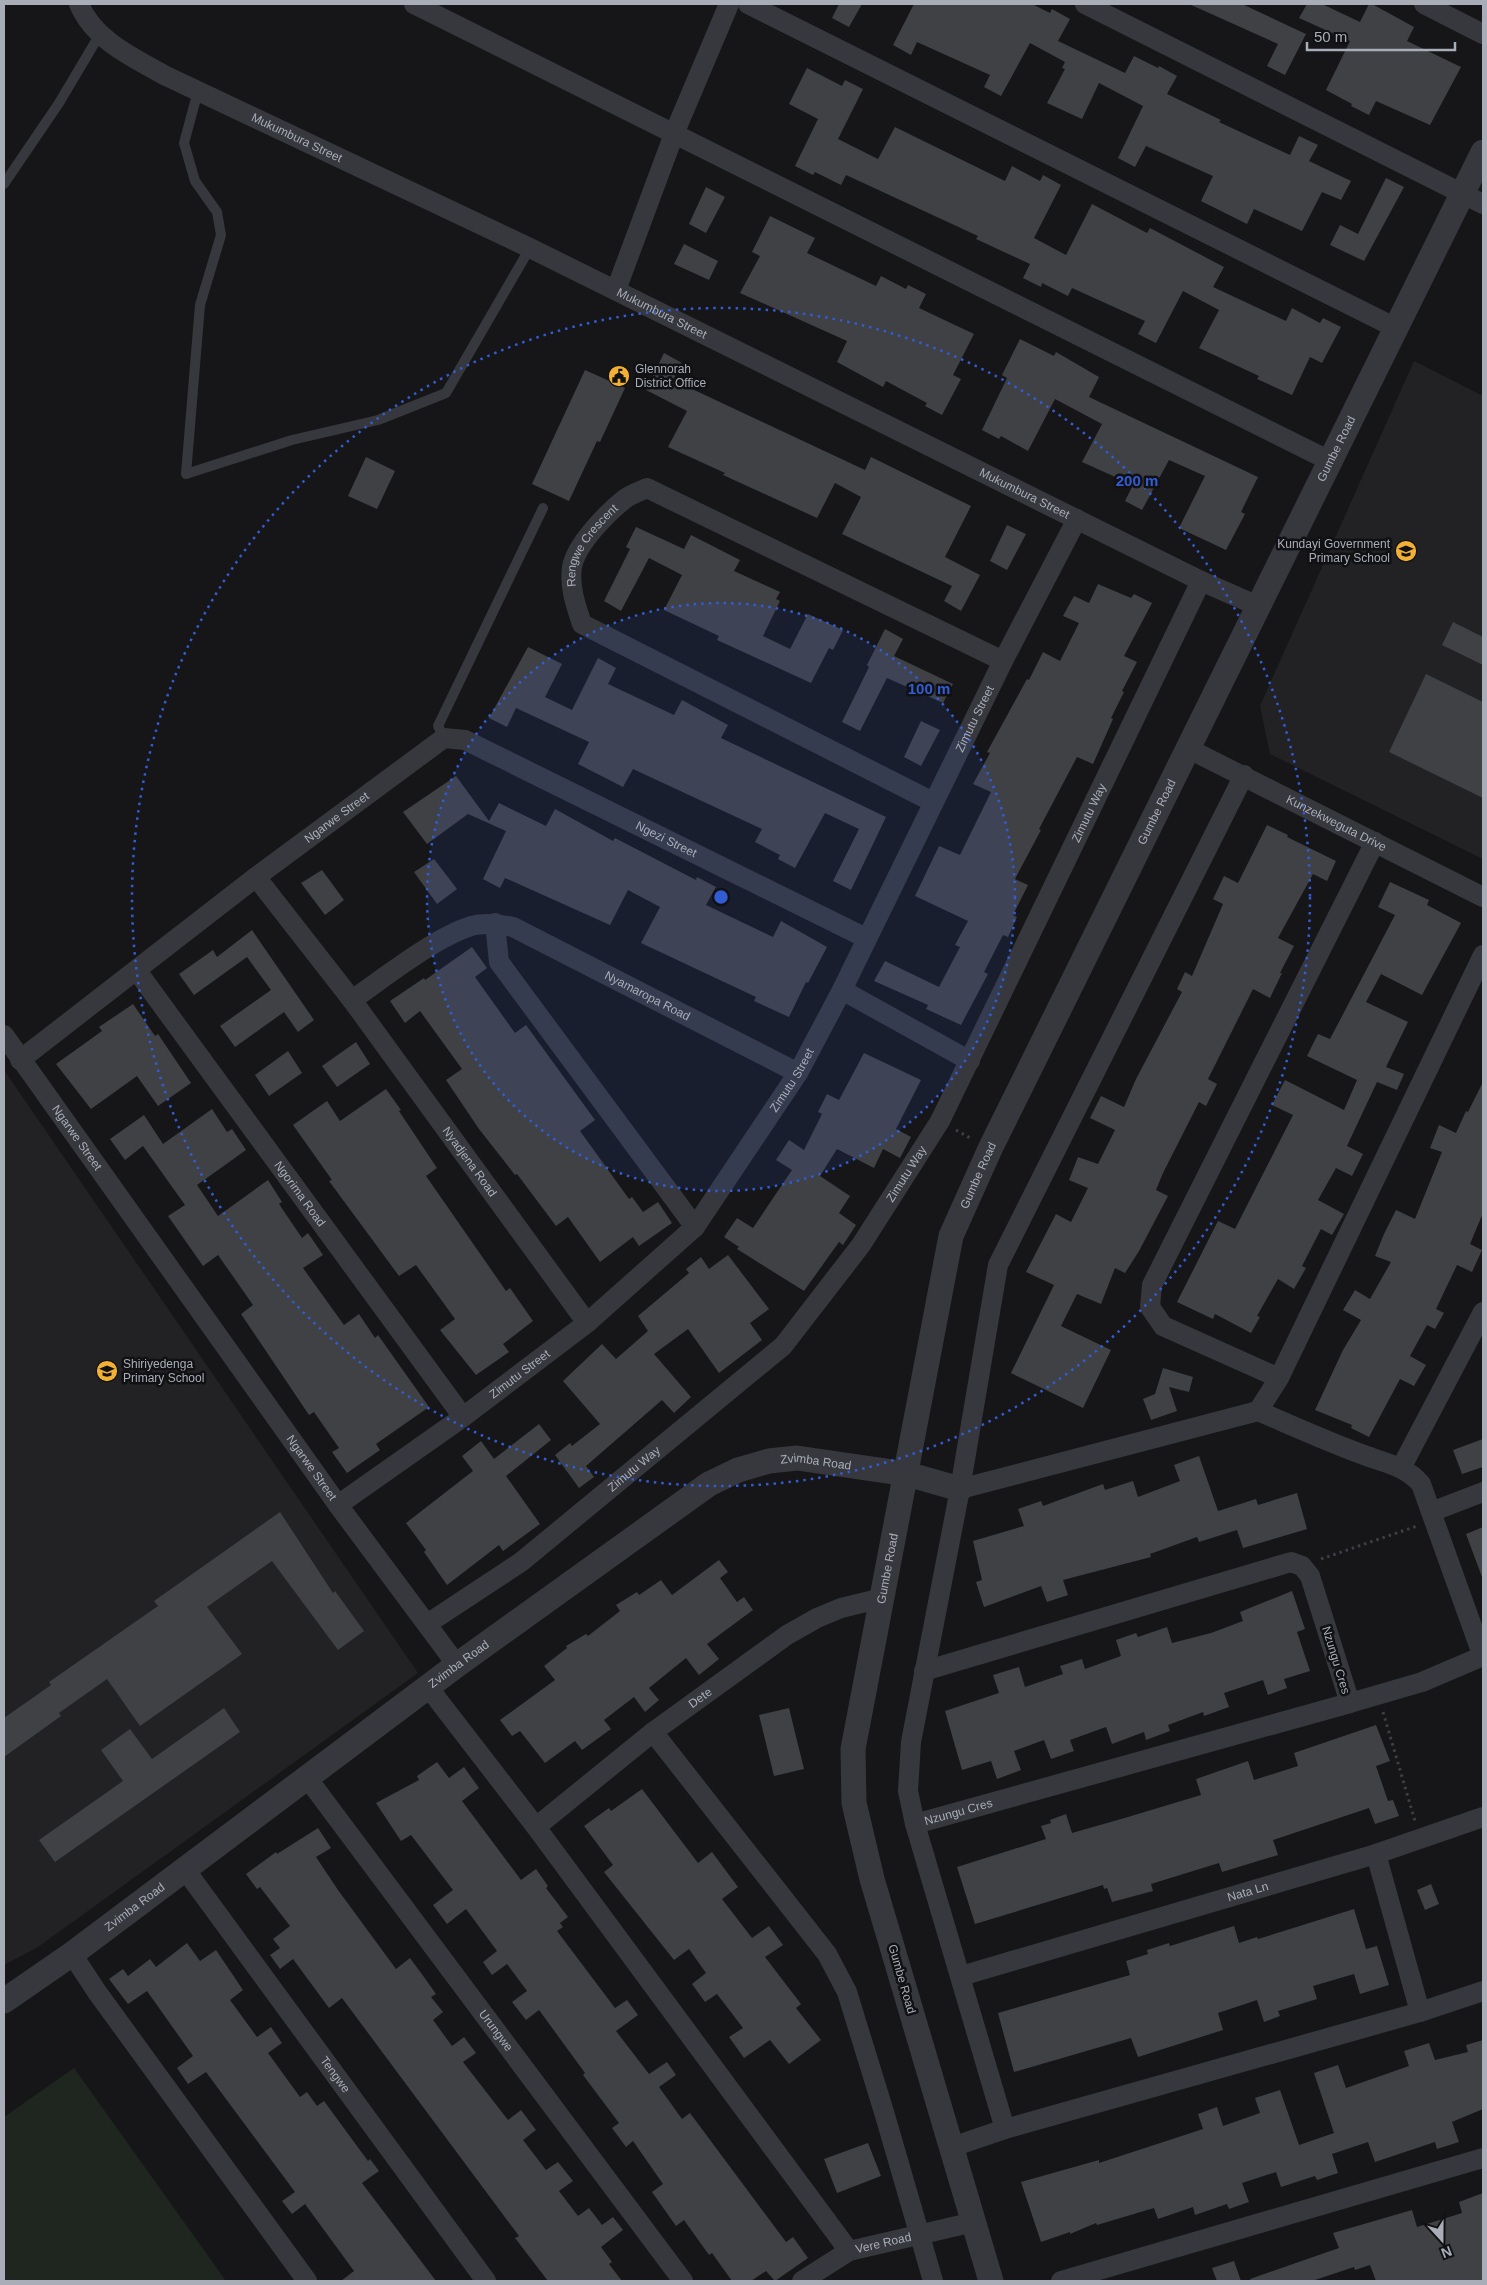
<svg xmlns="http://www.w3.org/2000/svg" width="1487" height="2285" viewBox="0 0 1487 2285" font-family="Helvetica,sans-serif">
	<rect width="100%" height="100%" fill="#161618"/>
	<path fill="#222225" d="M1414,361l69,35v463l-213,-105 -10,-48z
		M4,1070l414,603 -380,274 -34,18z"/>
	<path fill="#1e261f" d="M74,2068l152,213h-222v-164z"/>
	<path fill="#404145" d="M839,4h23l-13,23 -17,-9z
		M914,4h118l18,9 2,-4 18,10 -12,22 67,32 9,-17 24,12 1,-2 18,10 -10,18 54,26 -2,2 71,33 9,-19 19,9 -9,16 42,20 -10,19 -19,-8 -20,39 -48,-22 -7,15 -46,-23 12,-25 -67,-30 -11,21 -17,-9 25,-52 -44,-23 -17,36 -35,-16 18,-34 -3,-1 3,-6 -35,-19 -29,53 -17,-9 6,-12 -73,-33 -6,13 -18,-10z
		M1189,4h53l64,30 -21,41 -18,-9 11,-22z
		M1307,4h15l38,18 9,-18h3l42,23 -7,14 54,26 -31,58 -54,-24 -7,14 -18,-9 1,-2 -26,-14 24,-49 -51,-23z
		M807,68l35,18 3,-6 18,9 -25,50 40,20 17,-32 110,54 7,-15 28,15 3,-6 18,10 -27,53 32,17 26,-51 55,29 3,-5 74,39 -11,20 73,34 6,-13 28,15 3,-5 18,9 -19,36 -12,-6 -18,38 -35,-16 2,-3 -60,-28 20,-38 -36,-19 -27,52 -18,-9 7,-13 -73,-33 -4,8 -26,-13 -1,4 -18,-9 7,-14 -54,-25 2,-3 -132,-61 -5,10 -26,-13 -2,3 -18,-9 23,-47 -29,-15z
		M1386,178l18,9 -40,74 -34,-16 10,-20 18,9z
		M706,187l19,10 -19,36 -17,-9z
		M770,216l45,22 -8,15 69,33 5,-10 25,13 2,-4 18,9 -7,14 55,26 -21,41 8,4 -19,36 -17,-9 2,-3 -41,-22 -3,6 -46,-25 10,-21 -107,-48 20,-37 -8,-4z
		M684,244l34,17 -9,19 -35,-16z
		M1020,339l34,17 2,-4 43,25 -10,20 169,80 -17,35 4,2 -19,36 -47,-22 26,-52 -36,-16 -27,50 -17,-9 8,-16 -51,-23 20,-38 -47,-25 -27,52 -27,-15 -2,3 -17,-9 25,-52 -5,-3z
		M664,353l18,10 -9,17 192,90 6,-13 100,49 -26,51 35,18 -19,36 -17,-10 8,-15 -110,-52 19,-37 -26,-14 -18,35 -94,-43 2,-2 -57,-26 19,-36 -41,-21z
		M585,370l40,18 -25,54 -3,-1 -28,60 -37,-17z
		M366,457l29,14 -18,38 -29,-13z
		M1007,525l19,9 -19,36 -17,-9z
		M636,527l48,22 7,-14 49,25 -6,11 46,21 -4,7 4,2 -17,35 27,13 18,-35 35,16 -10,20 -4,-2 -18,35 -94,-43 2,-4 -55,-26 18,-35 -33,-17 -28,53 -17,-10 26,-52 -4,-2z
		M1098,584l33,14 3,-4 18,9 -28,53 13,6 -15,29 2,1 -13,26 2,1 -20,45 -16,-7 -38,72 2,1 -26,49 13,6 -15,30 4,2 -9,20 -5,-2 -19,37 4,2 -27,51 -35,-16 2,-4 -54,-24 11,-20 54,26 21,-40 -5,-2 13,-24 -53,-25 24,-50 21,9 31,-63 -18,-8 17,-31 -3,-1 40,-73 2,1 14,-28 17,9 19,-38 -16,-7 11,-20 15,7z
		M1453,622l30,15v28l-41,-20z
		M885,629l18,10 -9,17 59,28 -10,19 -56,-25 -27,53 -18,-9 27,-55 -2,-2z
		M528,647l34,17 -17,33 27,13 26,-52 18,10 -8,16 66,31 8,-15 46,25 -7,13 165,79 -35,73 -18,-9 26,-52 -34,-16 -30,55 -17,-9 2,-4 -25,-13 7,-13 -129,-60 -10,18 -45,-23 11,-22 -73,-34 -9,19 -18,-9z
		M1426,674l57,28v96l-94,-46z
		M921,721l19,9 -19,36 -17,-9z
		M456,776l33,45 10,-18 47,23 9,-17 58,32 2,-3 81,42 1,-3 19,10 -10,18 67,32 8,-16 46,26 -19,36 -2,-1 -17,35 -35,-16 2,-4 -115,-54 19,-36 -32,-17 -18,35 -105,-47 -5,10 -17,-9 23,-48 -38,-17 -41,30 -24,-32z
		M1267,825l21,10 -1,2 49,24 -9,20 -14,-7 -35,64 16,8 -14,27h2l-12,25 -17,-9 -45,90 9,5 -11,22 -7,-4 -36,71 -7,17 12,6 -29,55 -14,22 -10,-5 -14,36 -24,-10 -16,32 50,24 -28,58 -72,-35 43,-88 -28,-13 30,-58 15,8 17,-34 -19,-8 9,-23 20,7 17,-34 -25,-12 11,-22 23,11 12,-28 46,-87 -5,-3 8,-17 7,4 31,-72 -10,-5 11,-23 14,7z
		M434,859l23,30 -20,15 -23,-32z
		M322,870l22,30 -19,15 -24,-32z
		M1390,882l39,18 -2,5 34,18 -39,72 -41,-21 -15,28 42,20 -22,45 18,7 -7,16 -20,-8 -30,64 16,8 -11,22 -16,-8 -18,32 26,14 -12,21 -11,-6 -19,37 4,2 -12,21 -16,-10 -21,37 3,1 -9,16 -36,-19 -2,5 -36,-17 41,-81 17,8 58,-114 -21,-10 13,-25 59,30 13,-30 -50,-24 11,-22 12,5 65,-124 -17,-8z
		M252,930l62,90 -16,12 -14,-20 -49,35 -15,-21 51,-36 -24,-33 -53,38 -15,-21 34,-24 4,7z
		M472,947l15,21 -12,9 40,56 11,-8 69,95 -15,11 49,68 3,-2 11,15 15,-10 14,21 -33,23 -6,-9 -33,25 -32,-45 -12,9 -39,-52 -2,1 -36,-46 -33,-49 16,-11 -42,-58 -15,12 -15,-22 34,-23 1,2z
		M133,1004l22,32 3,-2 33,49 -33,23 -21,-30 -46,33 -35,-45 46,-33 -3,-4z
		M356,1042l14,22 -33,23 -15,-21z
		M288,1051l14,22 -33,23 -14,-21z
		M864,1053l57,27 -25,49 15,8 -11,21 -17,-9 -9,19 -37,-19 -17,27 30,20 -11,17 17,12 -13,20 -4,-3 -35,49 -67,-42 2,-2 -15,-10 13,-19 16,10 39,-58 -16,-10 13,-20 15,10 18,-36 -4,-2 9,-18 12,6z
		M1483,1082v131l-13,31 12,6 -10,22 -15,-7 -21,44 8,4 -9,16 -8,-4 -17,31 16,9 -12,21 -14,-7 -31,58 -18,-9 1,-3 -37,-15 28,-60 18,-30 -18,-10 12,-20 15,9 21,-37 -16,-6 9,-22 12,-24 19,9 27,-67 -12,-4 9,-23 17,8 10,-22 2,1z
		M386,1089l15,21 -2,1 38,57 -11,8 80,115 4,-3 23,33 -30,23 6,8 -33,23 -36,-45 15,-11 -39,-54 -17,11 -70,-95 3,-1 -39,-55 34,-24 13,20z
		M212,1109l15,23 5,-3 14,21 -49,35 21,31 50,-36 14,22 -3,2 23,34 6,-5 15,22 -20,13 41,57 15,-11 16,24 3,-3 51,72 -53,37 4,6 -33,23 -15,-21 7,-4 -25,-36 -5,3 -68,-101 12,-9 -35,-50 -15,11 -35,-50 17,-11 -42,-59 -18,14 -15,-21 34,-24 19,29z
		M728,1255l41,54 -19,14 12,17 -43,33 -31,-44 -34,25 37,43 -17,16 -12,-13 -76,66 8,11 -15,11 -24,-33 15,-12 2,3 28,-22 -37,-43 39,-37 14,15 32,-28 -10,-15 51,-43 -3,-4 15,-12 8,12z
		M1163,1368l30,9 -4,15 -20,-5 8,24 -26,9 -8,-21 12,-5z
		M539,1424l12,16 -45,36 34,48 -37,27 -4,-6 -52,40 -23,-33 2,-2 -20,-27 67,-52 -11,-15 19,-15 13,18z
		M1483,1439v28l-21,7 -9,-24z
		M1199,1456l19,55 38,-12 2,6 39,-12 10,36 -64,19 -6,-18 -38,12 -2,-5 -47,17 1,3 -88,23 5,15 -21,7 -6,-16 -57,21 -8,-25 6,-2 -9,-39 51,-15 -6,-17 23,-8 2,5 60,-22 2,6 28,-9 5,16 42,-16 -6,-16z
		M280,1512l53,81 2,-2 29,40 -26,19 -66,-89 -65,46 35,47 -102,72 -33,-47 -48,34 2,3 -57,41v-39l47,-33 -2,-3 109,-76 -4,-5z
		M1483,1527v50h-1l-16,-43z
		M719,1560l9,12 -8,6 17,24 7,-5 9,13 -46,34 12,15 -20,16 -13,-17 -37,30 10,12 -14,12 -11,-15 -30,23 7,9 -29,21 -7,-9 -30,22 -25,-32 -8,5 -12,-16 55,-40 -11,-14 23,-18 -1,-2 20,-12 2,2 32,-25 -4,-6 21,-13 2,3 22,-15 11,15z
		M1292,1591l13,38 -8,3 13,39 -26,8 3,9 -19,7 -5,-15 -39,13 5,14 -25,9 -1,-4 -35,13 2,6 -24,9 -2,-8 -32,12 -6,-17 -36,13 4,11 -23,8 -7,-19 -30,11 7,19 -24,9 -6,-18 -29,9 -17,-59 54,-18 -6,-18 26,-8 6,20 38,-13 -3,-8 22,-7 3,10 36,-13 -5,-16 20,-7 2,4 29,-10 5,16 39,-10 32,-12 -3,-9z
		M224,1708l16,24 -185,130 -16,-22 84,-59 -22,-31 29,-21 22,30z
		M789,1708l15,61 -30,7 -15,-61z
		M1376,1725l14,36 -14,5 12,35 5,-1 6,16 -24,8 -6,-16 -96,32 5,15 -56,17 -3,-9 -68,21 2,7 -41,11 -5,-14 -3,1 -1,-4 -128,39 -18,-57 89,-28 -5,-13 10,-3 -1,-3 16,-6 6,19 56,-16 73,-22 -5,-16 52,-18 6,19 44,-14 -4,-13z
		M437,1762l12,16 15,-11 15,21 -17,13 59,79 15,-11 12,17 -2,2 22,29 -8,6 3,4 -6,4 58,77 12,-8 11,15 -22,16 33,43 18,-12 9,13 -17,12 23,32 8,-6 96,129 7,-5 15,21 -33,23 -9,-10 -15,10h-19l-20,-28 -3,2 -25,-35 -8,6 -24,-34 11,-8 -30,-43 -7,6 -14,-19 7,-5 -36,-48 2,-2 -46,-63 -13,10 -14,-18 15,-11 -20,-27 -15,11 -9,-13 14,-11 -31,-42 -19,15 -14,-19 20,-15 -42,-55 -10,6 -25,-38 43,-23 -2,-4z
		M642,1789l56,74 14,-11 26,35 -16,12 30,39 17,-12 14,19 -18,12 36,47 -5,4 25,32 -32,24 -19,-24 -26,18 -15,-21 14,-9 -26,-34 -12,8 -13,-18 14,-11 -17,-24 -15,11 -70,-88 9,-7 -29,-39 25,-18 2,3z
		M318,1828l13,20 -15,9 22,33 58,79 14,-11 14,19 12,17 -5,3 12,15 -10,8 19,26 12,-9 12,16 -13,9 45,58 13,-10 15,20 -13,10 23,30 12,-8 15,19 -14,10 19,25 11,-8 13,17 11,-8 10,13 -22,17 11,15 -3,2 13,17h-74l-33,-43 4,-2 -177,-238 -13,10 -36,-49 -13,10 -10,-14 10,-7 -7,-9 17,-13 -30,-39 -3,2 -11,-15 30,-22 1,2z
		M1431,1884l8,20 -14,6 -8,-20z
		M1354,1909l12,40 11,-3 12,39 -29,9 -6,-20 -41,12 4,13 -39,12 2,5 -16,6 -7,-22 -39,13 5,17 -85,27 -7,-19 -117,34 -16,-59 132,-38 -4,-14 22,-7 -1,-4 22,-7 1,3 64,-20 5,17 18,-6 1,2z
		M187,1943l13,18 16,-11 27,40 -13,10 27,37 14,-10 11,16 -14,10 32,44 7,-5 10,14 7,-5 44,60 2,-2 9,12 -17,12 74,98h-95l13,-10 -49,-67 -13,10 -10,-13 13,-9 -89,-120 -18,12 -11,-16 16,-12 -46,-65 -19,13 -19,-25 14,-10 5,7 22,-17 6,8z
		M1483,2040v69l-31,13 7,20 -22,7 -2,-7 -60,20 -7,-20 -36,12 6,19 -21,7 -2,-4 -34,11 -5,-15 -34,11 7,19 -20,7 -2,-5 -32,11 -2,-8 -35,12 -4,-11 -57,17 -1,-2 -26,11v-2l-29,10 -20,-60 78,-22v3l104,-34 -5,-15 19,-7 6,19 37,-13 -5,-15 25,-8 19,55 35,-12 -20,-60 24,-8 8,23 63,-22 -5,-15 25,-8 6,17 33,-8 -2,-7z
		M868,2143l13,33 -44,17 -13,-34z
		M1483,2193v88h-107l-6,-16 -15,5 -1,-3 -42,14h-61l-1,-2 89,-31 -6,-15 79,-23 5,17 45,-14 -3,-11z
		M1234,2261l7,20h-24l-5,-13z"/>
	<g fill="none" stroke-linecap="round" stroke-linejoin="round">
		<path stroke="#3d3f44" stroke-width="3" stroke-dasharray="2.5 4" stroke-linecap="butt" d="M956,1130l16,9
			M1321,1559l96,-33
			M1383,1712l32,109"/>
		<path stroke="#37383d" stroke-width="10" d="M198,91l-14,52 11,38 22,31 4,23 -21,70 -14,169 106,-34 86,-20 68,-27 84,-145
			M4,184l55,-81 41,-69
			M444,738l-6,-12 105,-218"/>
		<g stroke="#37383d" stroke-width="20">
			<path id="s1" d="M79,4c15,36 53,53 85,71l366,173 671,333 57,25"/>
			<path d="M414,4l916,457"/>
			<path d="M748,4l648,324"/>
			<path d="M1085,4l398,200"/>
			<path d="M1424,4l59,30"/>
			<path d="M616,290l58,-156 55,-130"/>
			<path id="s2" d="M1189,749l294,148"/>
			<path id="s3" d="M933,802l-351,-178c-6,-18 -13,-37 -10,-57 4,-23 36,-55 54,-69 6,-4 14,-7 21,-10l356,173"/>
			<path id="s4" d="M256,877l96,123 235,323"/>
			<path d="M495,923l4,39 196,265"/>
			<path id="s5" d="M137,971l326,446"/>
			<path d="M842,990l128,71"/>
			<path id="s6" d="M352,1000c33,-23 82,-62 119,-74 14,-4 28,-2 42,1l285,146"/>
			<path id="s7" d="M4,1035l334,470 119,160"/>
			<path id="s8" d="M20,1060l236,-183 188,-139 21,2 401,198"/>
			<path d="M1279,1378l-116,-52 -13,-19 2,-22 223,-443"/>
			<path d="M1258,1411c35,15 70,31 106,44 21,8 42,11 57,29l62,173"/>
			<path d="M1401,1468l82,-156"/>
			<path d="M960,1489l298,-78 21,-33 204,-423"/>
			<path id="s9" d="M338,1505l125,-88 124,-94 108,-96 103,-154 44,-83 161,-329 74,-142"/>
			<path d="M1431,1512l52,-20"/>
			<path id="s10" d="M427,1624l94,-62 262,-216 78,-101 79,-124 261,-540"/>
			<path d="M428,1687l108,140 313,424"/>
			<path d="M1350,1703l72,-21 61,-26"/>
			<path d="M653,1732l174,222 20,38 37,120 49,169"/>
			<path id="s11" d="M308,1779l375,502"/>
			<path id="s12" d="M915,1824l435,-121 -40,-127 -8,-10 -11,-4 -367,109"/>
			<path id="s13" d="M536,1827l117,-95 134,-97 30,-17 24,-10 41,-10"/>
			<path d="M1376,1854l44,158"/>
			<path id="s14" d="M184,1868l302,413"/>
			<path d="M72,1954l25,38 210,289"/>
			<path id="s15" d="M961,1976l415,-122 107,-37"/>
			<path d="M1005,2129l-90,-305 -7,-33 3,-49 49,-253 38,-224 246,-490"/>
			<path d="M952,2147l53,-18 415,-117 63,-21"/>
			<path id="s16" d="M802,2281l47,-30 125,-29"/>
			<path d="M1061,2281l422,-123"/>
		</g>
		<g stroke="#37383d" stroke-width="25">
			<path id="s17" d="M4,2001l68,-47 385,-289 252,-181 29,-14 31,-9 28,-3 110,16 53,15"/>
			<path id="s18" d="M991,2281l-119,-402 -18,-76 -1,-54 98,-513 39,-87 493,-997"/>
		</g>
	</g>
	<circle cx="721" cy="897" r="294" fill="#325cd3" fill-opacity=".12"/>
	<g fill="none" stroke="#325cd3" stroke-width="2.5" stroke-dasharray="2.5 5">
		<circle cx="721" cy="897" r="294"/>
		<circle cx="721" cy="897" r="589"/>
	</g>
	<defs>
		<g id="civic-disc" transform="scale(1.125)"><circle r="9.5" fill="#f2b134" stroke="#111113"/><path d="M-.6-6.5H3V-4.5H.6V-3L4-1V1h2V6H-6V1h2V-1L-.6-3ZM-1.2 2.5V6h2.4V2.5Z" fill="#111"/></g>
		<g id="school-disc" transform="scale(1.125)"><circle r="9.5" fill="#f2b134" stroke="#111113"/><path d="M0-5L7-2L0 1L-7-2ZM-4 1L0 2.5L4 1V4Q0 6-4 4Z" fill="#111"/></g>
	</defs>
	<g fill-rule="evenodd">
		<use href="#civic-disc" x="619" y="376"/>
		<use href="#school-disc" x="1406" y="551"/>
		<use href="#school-disc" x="107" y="1371"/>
	</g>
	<g text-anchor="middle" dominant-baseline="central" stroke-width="5" stroke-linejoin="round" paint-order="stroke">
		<g font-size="12" fill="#a8adb8" stroke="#111113">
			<text stroke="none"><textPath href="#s1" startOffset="260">Mukumbura Street</textPath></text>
			<text stroke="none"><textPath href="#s1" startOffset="665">Mukumbura Street</textPath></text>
			<text stroke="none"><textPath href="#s18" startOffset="1950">Gumbe Road</textPath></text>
			<text stroke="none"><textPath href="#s1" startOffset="1070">Mukumbura Street</textPath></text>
			<text stroke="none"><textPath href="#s3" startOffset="480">Rengwe Crescent</textPath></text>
			<text stroke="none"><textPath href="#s9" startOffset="1034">Zimutu Street</textPath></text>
			<text stroke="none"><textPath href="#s18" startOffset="1545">Gumbe Road</textPath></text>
			<text stroke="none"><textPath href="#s10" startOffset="1069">Zimutu Way</textPath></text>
			<text stroke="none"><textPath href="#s8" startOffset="399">Ngarwe Street</textPath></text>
			<text stroke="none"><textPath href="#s2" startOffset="165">Kunzekweguta Drive</textPath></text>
			<text stroke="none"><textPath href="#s8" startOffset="778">Ngezi Street</textPath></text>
			<text stroke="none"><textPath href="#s6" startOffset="334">Nyamaropa Road</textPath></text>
			<text stroke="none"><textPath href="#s9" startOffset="629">Zimutu Street</textPath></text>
			<text stroke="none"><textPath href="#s7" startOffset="126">Ngarwe Street</textPath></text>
			<text stroke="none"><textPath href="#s4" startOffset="356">Nyadjena Road</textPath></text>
			<text stroke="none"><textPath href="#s10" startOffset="664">Zimutu Way</textPath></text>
			<text stroke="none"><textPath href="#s18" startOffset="1140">Gumbe Road</textPath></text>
			<text stroke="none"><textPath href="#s5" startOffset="276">Ngorima Road</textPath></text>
			<text stroke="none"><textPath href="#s9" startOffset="224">Zimutu Street</textPath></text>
			<text stroke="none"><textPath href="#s17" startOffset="986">Zvimba Road</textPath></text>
			<text stroke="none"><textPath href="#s7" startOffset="531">Ngarwe Street</textPath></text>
			<text stroke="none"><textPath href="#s10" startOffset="259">Zimutu Way</textPath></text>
			<text stroke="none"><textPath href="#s18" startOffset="735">Gumbe Road</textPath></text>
			<text transform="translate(1336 1660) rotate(73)">Nzungu Cres</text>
			<text stroke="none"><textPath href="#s17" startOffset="566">Zvimba Road</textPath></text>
			<text stroke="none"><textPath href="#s13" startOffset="209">Dete</textPath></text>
			<text stroke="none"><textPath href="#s12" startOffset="45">Nzungu Cres</textPath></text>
			<text stroke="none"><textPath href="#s15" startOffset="299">Nata Ln</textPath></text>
			<text stroke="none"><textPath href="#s17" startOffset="161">Zvimba Road</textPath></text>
			<text transform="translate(902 1979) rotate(74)">Gumbe Road</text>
			<text stroke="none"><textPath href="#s11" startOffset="314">Urungwe</textPath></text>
			<text stroke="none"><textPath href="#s14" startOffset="256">Tengwe</textPath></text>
			<text stroke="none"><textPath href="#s16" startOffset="91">Vere Road</textPath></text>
		</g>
		<g font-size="12" fill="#a8adb8" stroke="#111113" text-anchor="start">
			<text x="635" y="369">Glennorah<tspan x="635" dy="14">District Office</tspan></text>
			<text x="1390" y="544" text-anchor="end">Kundayi Government<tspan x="1390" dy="14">Primary School</tspan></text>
			<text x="123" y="1364">Shiriyedenga<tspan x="123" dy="14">Primary School</tspan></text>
		</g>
	</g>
	<circle cx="721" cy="897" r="8" fill="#325cd3" stroke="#111113" stroke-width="2.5"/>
	<g font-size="15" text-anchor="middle" font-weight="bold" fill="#325cd3" stroke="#111113" stroke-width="5" stroke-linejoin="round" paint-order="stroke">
		<text x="1137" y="486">200 m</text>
		<text x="929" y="694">100 m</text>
	</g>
	<rect width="1487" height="2285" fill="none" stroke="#a8adb8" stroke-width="10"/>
	<g transform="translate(1442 2240) rotate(159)" stroke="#111113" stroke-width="4" paint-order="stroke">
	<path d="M0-4L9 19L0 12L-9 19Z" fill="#a8adb8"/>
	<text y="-8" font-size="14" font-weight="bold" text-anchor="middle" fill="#a8adb8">N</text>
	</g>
	<path d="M1307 42v8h148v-8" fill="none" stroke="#a8adb8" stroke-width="2.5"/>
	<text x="1314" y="42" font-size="15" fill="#a8adb8" stroke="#111113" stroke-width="4" paint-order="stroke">50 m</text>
</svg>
